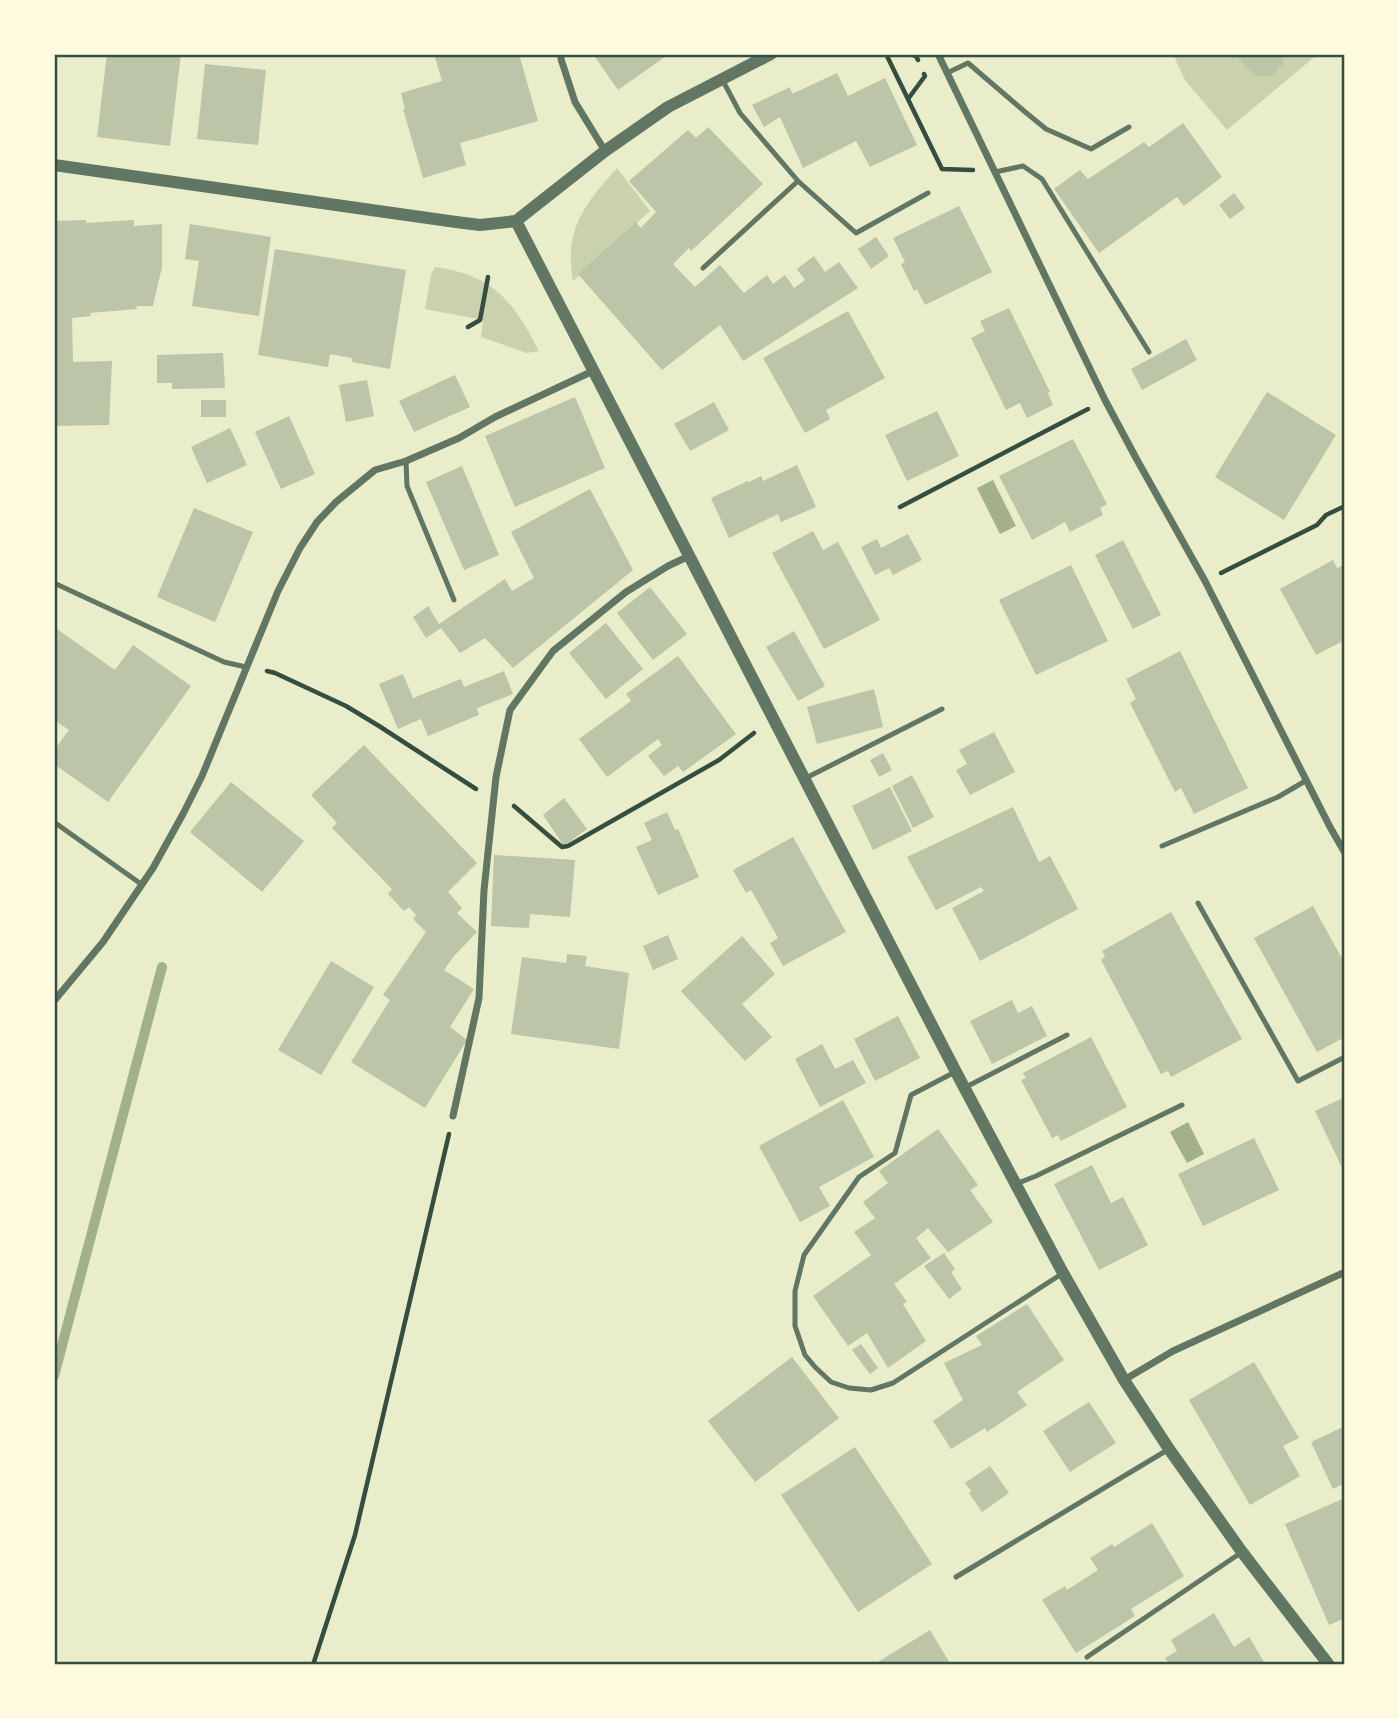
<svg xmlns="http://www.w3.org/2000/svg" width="1399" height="1719" viewBox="0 0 1399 1719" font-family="Signika,sans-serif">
	<rect width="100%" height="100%" fill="#e9edc9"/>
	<path fill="#cad2ad" d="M1173,54h145l-91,76 -42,-50z
		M617,168l33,43 -77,70c-9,-52 11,-76 44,-113z
		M435,267c60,9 77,33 104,84l-12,2 -46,-16 2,-17 -58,-11 6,-34z"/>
	<path fill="#a3b18a" d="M993,480l23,46 -16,8 -23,-46z
		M1188,1122l16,32 -17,9 -17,-31z"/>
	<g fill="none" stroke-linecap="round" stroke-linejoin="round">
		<path stroke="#a3b18a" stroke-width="10" d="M54,1376l108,-409"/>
	</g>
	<path fill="#bcc5a7" d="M107,54h74l-11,92 -73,-9z
		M434,54h85l19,67 -78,22 6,22 -43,13 -20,-69h2l-4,-16 41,-12z
		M593,54h76l-51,36z
		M1227,54h56v10l-12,12h-16l-18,-19 -5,3z
		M205,64l61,6 -8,75 -61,-6z
		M837,73l11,23 37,-18 32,67 -47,22 -14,-26 -53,27 -23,-51 -16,10 -12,-22 38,-18 2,7z
		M1183,123l39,54 -38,29 -7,-9 -78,56 -45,-64 26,-19 8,9 56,-37 5,5z
		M708,127l55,57 -72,67 -2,-3 -16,16 22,23 25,-22 24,28 23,-18 6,9 12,-9 9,13 11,-8 -8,-11 17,-13 11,16 14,-10 19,26 -115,73 -23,-36 -58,45 -84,-96 58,-52 5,6 15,-16 -27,-31 59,-51 8,8z
		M1234,193l11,15 -15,11 -11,-14z
		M959,206l33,66 -67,33 -8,-16 -3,2 -13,-27 4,-2 -12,-24z
		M86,220v3l48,-3v6l28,-2v43l-9,39h-17l1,3 -47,4 1,3 -19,2 1,44 39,-1 -3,64 -55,1v-205z
		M190,224l81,13 -12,79 -67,-10 7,-45 -14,-2z
		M876,237l13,19 -18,13 -13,-20z
		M275,249l131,21 -16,99 -38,-7v-4l-22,-4 -2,13 -70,-12z
		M1009,308l41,84 -2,1 5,12 -26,13 -7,-15 -14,7 -35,-72 14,-7 -5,-10z
		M848,311l37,67 -59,32 4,9 -25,14 -42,-75z
		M1186,339l11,21 -55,30 -11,-21z
		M223,353l2,35 -53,1v-6h-15v-28z
		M455,375l15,32 -56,25 -15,-31z
		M367,380l7,36 -28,6 -7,-37z
		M1267,392l69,43 -52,85 -69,-43z
		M575,397l30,71 -90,39 -30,-71z
		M201,400h25v17h-25z
		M714,402l15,28 -39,21 -16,-27z
		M937,411l22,45 -52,25 -22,-46z
		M289,416l26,58 -34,15 -26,-57z
		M230,428l17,37 -40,18 -16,-36z
		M1073,439l34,65 -7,4 3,7 -33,17 -5,-10 -33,18 -33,-64z
		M797,465l19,42 -35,15 -3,-8 -49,24 -18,-40 37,-17 1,1 12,-6 2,5z
		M462,466l37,89 -35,15 -38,-88z
		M590,489l43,81 -120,98 -28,-30 -25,15 -19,-25 -15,10 -13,-21 15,-11 11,18 66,-45 7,12 22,-13 -23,-46z
		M194,508l59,24 -38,90 -58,-25z
		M813,531l10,19 15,-8 42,78 -56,29 -52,-96z
		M908,534l14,26 -29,15 -4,-7 -14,7 -14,-28 16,-8 4,9z
		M1123,540l38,75 -28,14 -38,-74z
		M1333,560l4,8 8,-4v76l-29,15 -36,-66z
		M1071,565l37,76 -72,34 -37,-75z
		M650,587l37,47 -34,26 -36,-47z
		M606,623l37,46 -37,30 -37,-46z
		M54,627l61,43 18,-25 58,41 -83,116 -54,-38v-14l15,-20 -15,-10z
		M794,631l31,55 -27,15 -32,-54z
		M1180,651l68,137 -54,26 -13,-26 -6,4 -45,-89 6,-4 -10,-20z
		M678,656l58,78 -53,38 -5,-6 -14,10 -16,-20 14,-11 -4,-6 -51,38 -28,-38 52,-38 -5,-7z
		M504,671l9,23 -36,14 2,7 -51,21 -7,-17 -23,10 -19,-45 24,-10 10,24 48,-19 3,8z
		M874,689l9,38 -66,17 -10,-37z
		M994,732l21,40 -45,23 -14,-25 11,-6 -8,-14z
		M364,745l113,118 -29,29 14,16 -5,5 20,19 -23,24 -10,14 30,19 -24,38 17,13 -42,68 -74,-46 39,-62 -7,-5 43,-63 -13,-13 3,-4 -7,-8 -5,4 -16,-17 4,-5 -60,-61 5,-5 -26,-28z
		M883,753l9,17 -13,7 -9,-17z
		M912,775l22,42 -21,11 -21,-42z
		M231,782l73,59 -42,51 -72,-60z
		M890,787l22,44 -39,19 -21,-44z
		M564,798l23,31 -23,17 -21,-31z
		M1013,807l26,55 11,-6 28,53 -98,52 -28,-53 32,-17 -3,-4 -45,23 -29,-53z
		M667,812l8,18 3,-1 21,48 -41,18 -22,-48 16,-7 -8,-17z
		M793,837l53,95 -63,34 -13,-23 8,-5 -27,-48 -5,3 -13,-23z
		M494,855l81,5 -5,57 -40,-3 -1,14 -38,-2z
		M1313,906l32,58v73l-28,15 -63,-114z
		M1171,912l71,127 -71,38 -3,-6 -7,3 -60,-114 4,-3 -3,-6z
		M668,935l10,24 -25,11 -10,-24z
		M742,936l33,38 -33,30 30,33 -27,24 -64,-70z
		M567,954l20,2 -2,10 44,7 -10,76 -108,-15 11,-77 44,6z
		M331,961l43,26 -53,88 -43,-25z
		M1012,1000l6,13 14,-7 15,30 -55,28 -22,-43z
		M898,1016l22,42 -45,23 -21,-42z
		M1091,1037l36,70 -66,34 -3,-6 -6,3 -31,-58 5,-2 -3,-5z
		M822,1044l13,25 18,-9 13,23 -46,24 -25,-48z
		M1345,1097v77l-30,-63z
		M843,1100l31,57 -55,30 11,19 -30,16 -41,-76z
		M938,1129l40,56 -8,5 23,32 -45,30 -20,-24 -12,10 15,20 -37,26 13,18 -4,2 23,37 -38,27 -21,-35 -19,13 -35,-50 58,-41 -17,-23 21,-14 -12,-16 25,-19 -9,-12z
		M1254,1138l25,52 -76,36 -25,-52z
		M1092,1165l19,38 12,-6 25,48 -49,25 -45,-86z
		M944,1253l11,16 -4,3 11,17 -13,10 -25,-33z
		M1027,1304l37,56 -47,32 10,13 -40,27 -2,-4 -34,21 -18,-28 30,-21 -19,-37 38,-18 -6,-9z
		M861,1344l17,24 -8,6 -18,-24z
		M792,1357l47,61 -84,64 -47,-61z
		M1254,1362l45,76 -16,8 17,30 -50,29 -61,-105z
		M1089,1402l27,41 -46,29 -27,-41z
		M1345,1426v57l-12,6 -22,-47z
		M855,1447l77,117 -74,48 -77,-117z
		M990,1466l19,27 -27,19 -13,-19 2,-2 -6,-8z
		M1345,1498v120l-16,7 -44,-101z
		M1152,1523l32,53 -53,33 4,7 -59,37 -34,-53 23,-14 2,4 31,-20 -8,-12 22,-14 2,3z
		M1214,1613l20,34 15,-10 17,28h-96l-5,-7 12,-7 -6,-11z
		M930,1630l21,35h-78z"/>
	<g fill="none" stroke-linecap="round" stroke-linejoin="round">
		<path stroke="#344e41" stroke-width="4.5" d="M886,54l56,115 31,1
			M909,54l7,2 2,4
			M908,99l17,-23 -1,-2
			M468,327l12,-7 8,-43
			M900,507l188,-98
			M1221,573l96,-48 9,-10 19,-9
			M267,671l8,2 71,33 33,20 97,63
			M514,806l48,41 6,-1 151,-86 35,-27
			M313,1665l42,-130 94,-401"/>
		<path stroke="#617663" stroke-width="5" d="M947,73l21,-10 56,48 22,18 45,20 38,-22
			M722,79l18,34 58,68 58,52 72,-40
			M995,172l28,-6 19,13 107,173
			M703,268l95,-87
			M406,461l1,25 47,114
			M54,583l170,79 22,5
			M804,779l138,-70
			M54,822l87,62
			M1162,846l116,-49 29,-17
			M1198,903l100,178 47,-24
			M955,1072l-44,23 -16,58 -36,24 -55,78 -9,36v35l10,29 10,12 16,15 18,6 22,2 22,-7 170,-110
			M964,1088l103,-53
			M1016,1184l20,-8 146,-71
			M956,1577l213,-128
			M1087,1657l155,-105"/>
		<path stroke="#617663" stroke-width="7" d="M561,54v5l14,43 30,49
			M938,54l167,346 31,58 69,123 125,246 15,26
			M54,1001l49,-59 50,-74 30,-54 19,-38 76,-185 22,-43 17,-26 19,-20 39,-32 31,-9 53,-23 36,-21 98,-46
			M453,1116l26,-118 5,-108 12,-113 14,-67 43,-59 73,-59 42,-26 21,-10
			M1124,1380l49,-29 172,-79"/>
		<path stroke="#617663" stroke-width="12" d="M54,165l402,57 24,3 36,-4
			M516,221l440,851 107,201 61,107 45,69 73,103 87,113
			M516,221l89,-70 63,-44 103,-53"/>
	</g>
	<rect width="1399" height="1719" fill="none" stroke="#fefae0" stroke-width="112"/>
	<rect x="56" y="56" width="1287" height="1607" fill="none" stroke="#344e41" stroke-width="2.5"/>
</svg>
